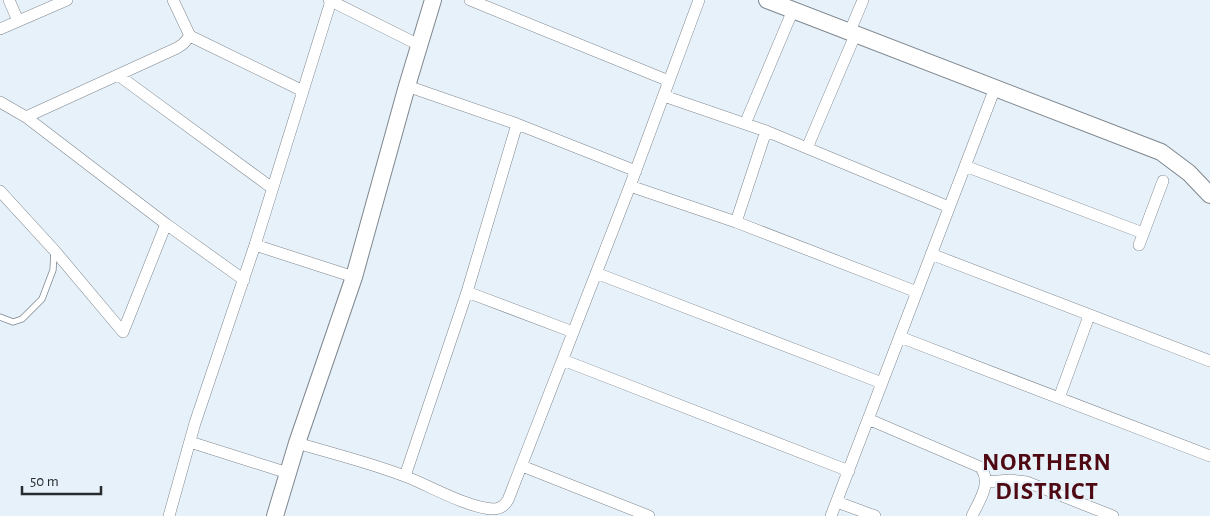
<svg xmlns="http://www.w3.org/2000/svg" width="1210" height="516" viewBox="0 0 1210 516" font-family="'Alegreya Sans',sans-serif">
	<rect width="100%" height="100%" fill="#e7f1f9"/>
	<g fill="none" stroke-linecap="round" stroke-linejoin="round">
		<g stroke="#7e868e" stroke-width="7">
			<path id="lane" d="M0,317l13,5 9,-3 20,-20 11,-29 1,-18"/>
		</g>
		<g stroke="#7e868e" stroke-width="12">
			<path id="street" d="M9,0l9,21
				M173,0l17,36 113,55
				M329,0l90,45
				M470,0l199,81
				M0,29l67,-29
				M850,31l13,-31
				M118,75l154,113
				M407,86l110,38 119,47
				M664,96l102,35 183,76
				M0,102l26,15 140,107 78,56
				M26,117l151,-69 6,-4 7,-8
				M745,124l48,-114
				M807,148l49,-115
				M965,166l178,67
				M630,186l106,36 181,70
				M0,191l54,59 69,82 43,-108
				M736,222l30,-91
				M255,245l99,32
				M1139,245l24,-64
				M931,254l279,107
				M596,273l286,110
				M467,292l106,40
				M900,337l310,119
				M563,360l286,111
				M1059,398l30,-82
				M868,419l112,48c13,15 -1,34 -8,49
				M190,442l98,31
				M297,443c37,11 75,20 110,34 23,9 61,31 86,32 7,0 12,-4 15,-9l122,-314 69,-186
				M522,466l127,50
				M405,476l62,-184 50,-168
				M986,482l24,-2 17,2 86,34
				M837,502l38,14
				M169,516l26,-93 60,-178 76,-244
				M831,516l164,-428"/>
		</g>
		<g stroke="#7e868e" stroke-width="18">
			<path id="secondary" d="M767,0l394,152 28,21 21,22
				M275,516l22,-73 57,-166 53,-191 26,-86"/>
		</g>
		<use href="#lane" stroke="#fff" stroke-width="5.5"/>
		<use href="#street" stroke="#fff" stroke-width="11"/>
		<use href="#secondary" stroke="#fff" stroke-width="16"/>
	</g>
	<g text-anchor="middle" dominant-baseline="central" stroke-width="4" stroke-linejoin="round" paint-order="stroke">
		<g font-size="25" font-weight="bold" letter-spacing="1" fill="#4f0913" stroke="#e7f1f9">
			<text x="1047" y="462">NORTHERN<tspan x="1047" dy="29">DISTRICT</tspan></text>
		</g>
	</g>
	<path d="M22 486v8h79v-8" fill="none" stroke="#282c2f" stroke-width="2.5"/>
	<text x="30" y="486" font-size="15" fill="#282c2f" stroke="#e7f1f9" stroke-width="4" paint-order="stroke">50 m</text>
</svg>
